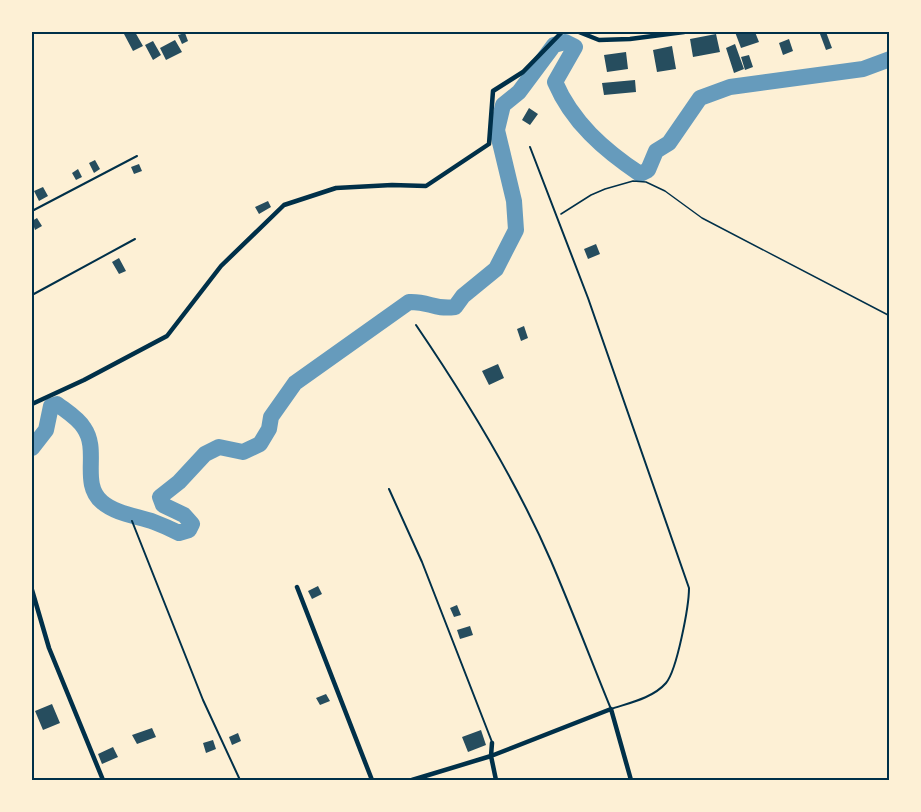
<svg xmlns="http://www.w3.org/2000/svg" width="921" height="812" viewBox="0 0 921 812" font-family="Spectral,serif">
	<rect width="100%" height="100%" fill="#fdf0d5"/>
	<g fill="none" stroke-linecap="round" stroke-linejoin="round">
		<path stroke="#669bbc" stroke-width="16" d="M32,448l14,-18 5,-24 6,-2c9,7 21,14 27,24 16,23 -4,55 18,74 14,12 35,14 52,20 8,3 17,7 25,11l10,-3 3,-6 -8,-9 -21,-10 -3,-8 19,-15 26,-28 14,-7 24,5 17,-8 9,-15 2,-12 24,-34 114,-81c20,-1 25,8 46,5l8,-11 33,-27 20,-39 -2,-29 -17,-71 6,-25 16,-13 35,-47 11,-3 10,5 -20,35c17,40 49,68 85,92l8,-4 8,-19 13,-8 31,-45 30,-11 133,-18 27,-10"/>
	</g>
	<path fill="#264d5e" d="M129,32h6l8,14 -10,5 -9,-17z
		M735,32h20l4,10 -18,6z
		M826,32l6,16 -6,2 -6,-16z
		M185,33l3,8 -6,3 -4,-9z
		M716,34l4,18 -27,5 -3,-18z
		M789,39l4,12 -10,4 -4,-12z
		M175,40l7,12 -16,8 -6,-12z
		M153,41l8,14 -8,5 -8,-15z
		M735,44l9,25 -10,4 -8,-25z
		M672,46l4,23 -19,3 -4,-22z
		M626,52l2,17 -21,3 -3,-17z
		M749,55l4,12 -8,3 -4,-13z
		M635,80l1,12 -32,3 -2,-12z
		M529,108l9,6 -8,11 -8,-5z
		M95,160l5,9 -6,4 -5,-10z
		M139,164l3,7 -8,3 -3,-7z
		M78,169l4,8 -6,3 -4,-7z
		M43,187l5,9 -9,5 -5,-10z
		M268,201l3,6 -12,7 -4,-7z
		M37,218l5,8 -7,4 -3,-9z
		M596,244l4,10 -12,5 -4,-10z
		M119,258l7,13 -7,3 -7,-12z
		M524,326l4,12 -7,3 -4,-12z
		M498,364l6,14 -15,7 -7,-14z
		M318,586l4,8 -10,5 -4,-8z
		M457,605l4,10 -7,2 -4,-9z
		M470,626l3,9 -13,4 -3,-9z
		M326,694l4,7 -10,4 -4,-7z
		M52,704l8,19 -17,7 -8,-19z
		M152,728l4,9 -19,7 -5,-9z
		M481,730l5,15 -18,7 -6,-15z
		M238,733l3,8 -9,4 -3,-8z
		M213,740l3,9 -10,4 -3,-10z
		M113,747l5,10 -16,7 -4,-10z"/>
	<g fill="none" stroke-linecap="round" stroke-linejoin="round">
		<path stroke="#003049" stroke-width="1.5" d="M561,214l30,-19 14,-6 28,-8 13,1 19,9 37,27 188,98"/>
		<path stroke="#003049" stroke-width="2" d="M32,211l105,-55
			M32,295l103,-56
			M416,325c51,75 99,153 135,236 21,49 40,99 60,148 18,-6 42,-11 55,-26 11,-13 23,-77 23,-95l-101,-290 -58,-151
			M389,489l33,73 70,180
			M132,521l71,179 37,80"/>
		<path stroke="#003049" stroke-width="4.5" d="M579,32l20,8 31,-1 54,-7
			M32,404l52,-24 83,-44 54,-70 63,-61 52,-17 56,-3 34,1 63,-42 4,-53 30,-19 39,-40
			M297,587l75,193
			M32,590l17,58 54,132
			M492,743l-1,13 5,24
			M412,780l79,-24 120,-47 20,71"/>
	</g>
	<rect width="921" height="812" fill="none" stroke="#fdf0d5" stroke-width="66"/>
	<rect x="33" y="33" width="855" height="746" fill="none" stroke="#003049" stroke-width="2"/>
</svg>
